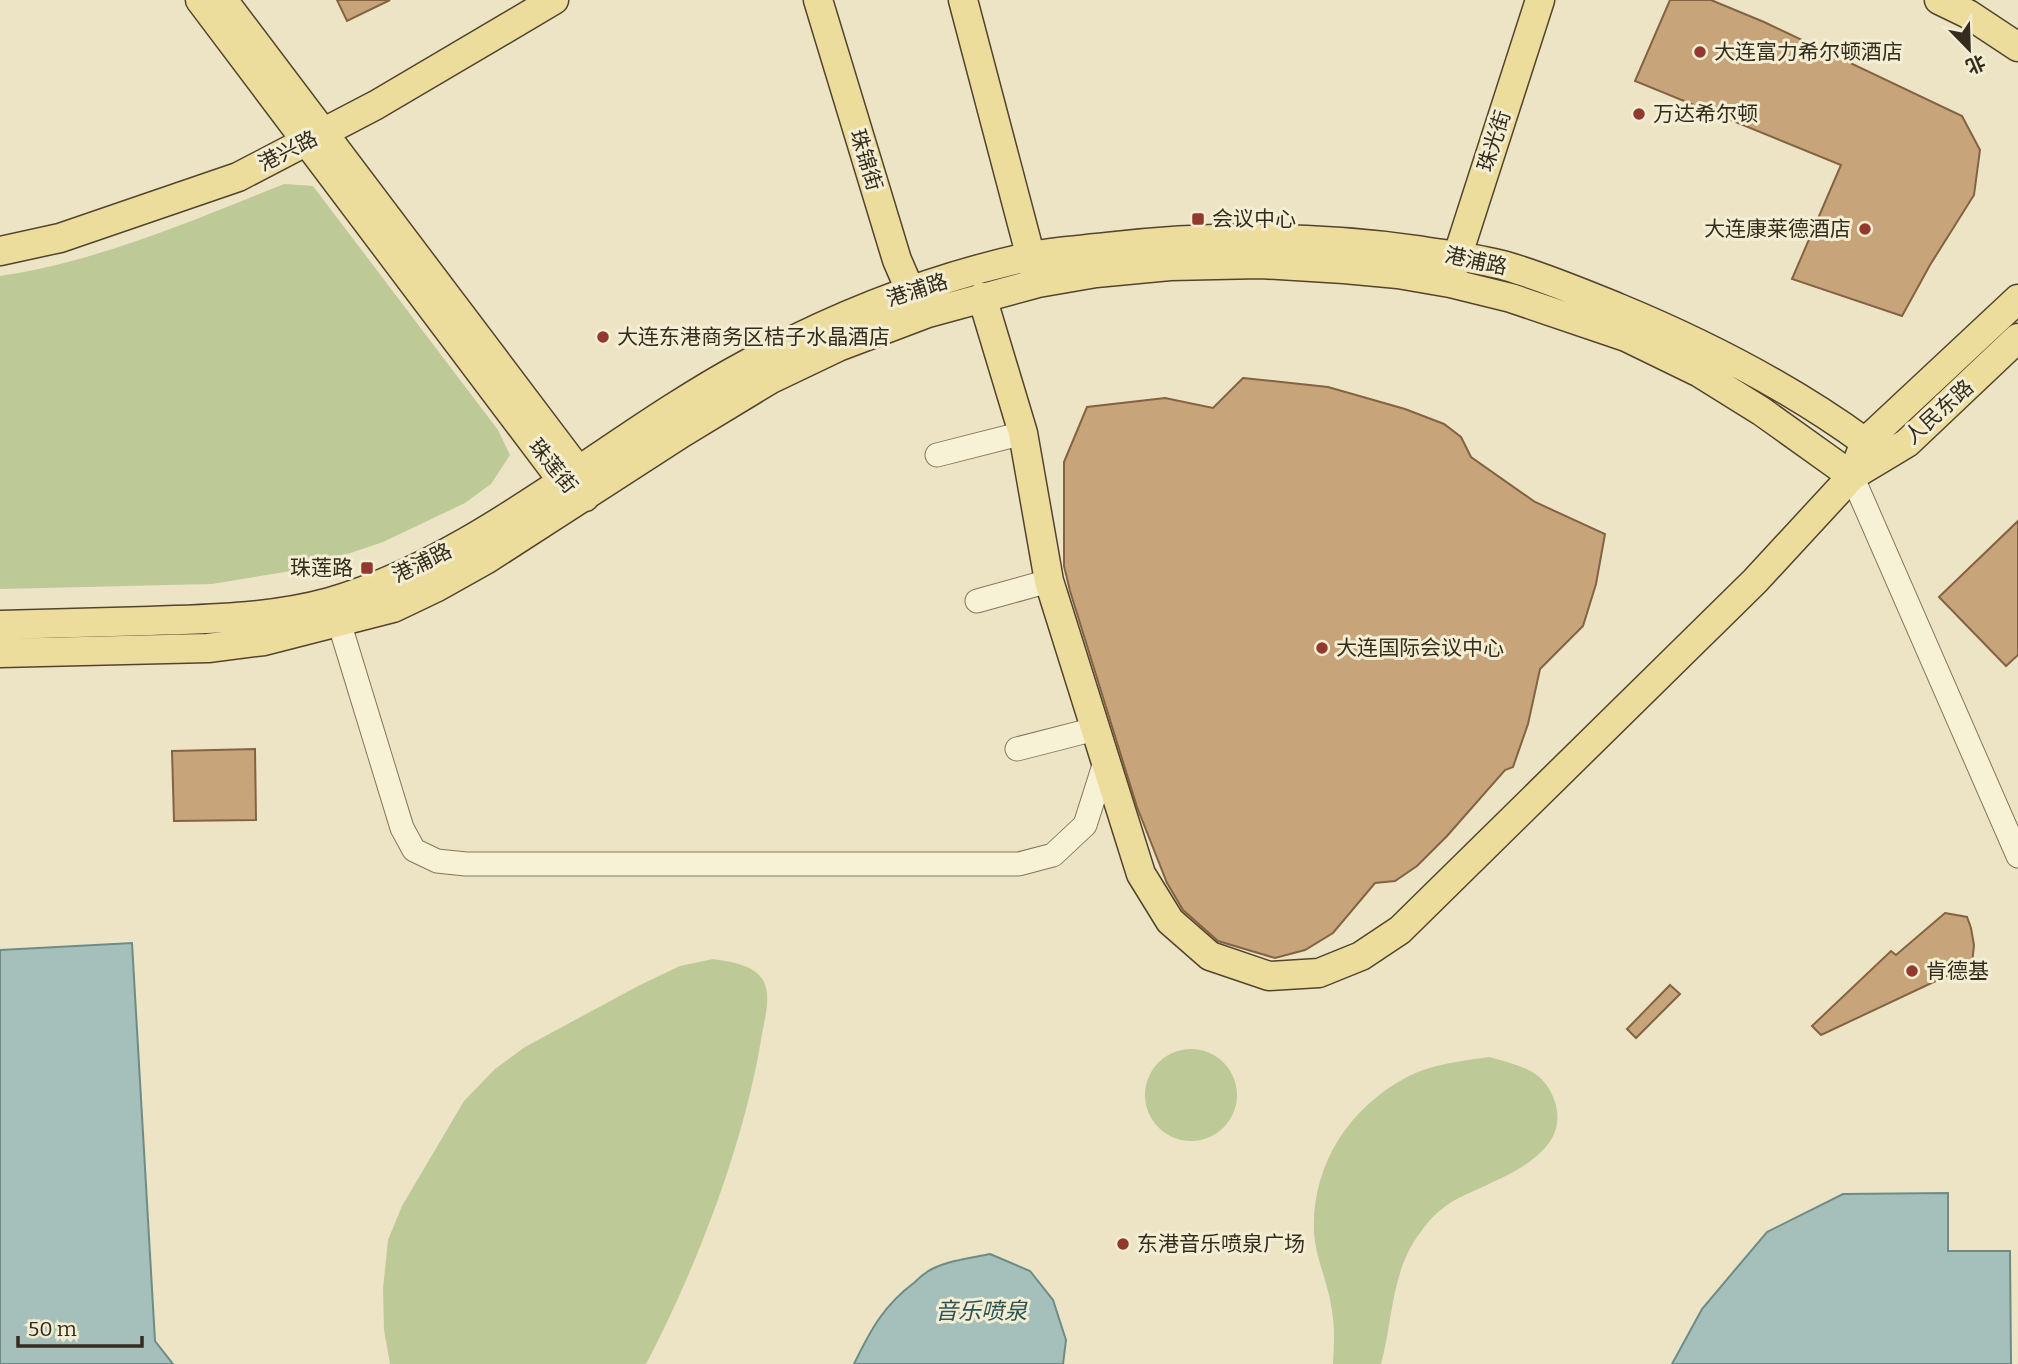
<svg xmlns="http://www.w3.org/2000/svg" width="2018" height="1364" viewBox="0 0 2018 1364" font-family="Bitter,'Noto Sans SC',serif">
	<rect width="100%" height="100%" fill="#ece4c4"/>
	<path fill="#bec998" d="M284,184l29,2 185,244 12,25 -19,29 -26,19 -82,39 -80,27 -91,15 -212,5v-313c97,-14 194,-56 284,-92z
		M713,959c17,3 42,5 51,23 7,15 1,36 -2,52 -17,108 -65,233 -116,330h-256l-6,-34 -1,-41 5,-49 14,-34 62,-105 31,-32 30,-22 115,-62 40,-19z
		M1145 1095a46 46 0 1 1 92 0a46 46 0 1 1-92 0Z
		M1489,1057c31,9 55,12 66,45 18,59 -69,79 -105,101 -12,8 -22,18 -30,30 -29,38 -27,87 -39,131h-48c1,-18 2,-36 -1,-53 -3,-26 -16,-51 -18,-78 -3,-66 34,-125 93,-156 25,-13 54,-16 82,-20z"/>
	<path fill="#a5bfba" stroke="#6d8c88" stroke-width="2" d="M132,943l23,398 18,23h-173v-414z
		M1948,1193v58h62l1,113h-339l30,-55 65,-77 76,-38z
		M990,1254l40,17 23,29 13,40 -3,24h-209c17,-35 30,-59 61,-82 5,-5 11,-10 17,-13 18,-9 39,-11 58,-15z"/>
	<path fill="#c8a47b" stroke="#836342" stroke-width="2" d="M337,0h53l-43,21z
		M1670,0h41l53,22 198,94 18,34 -6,45 -44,70 -28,51 -110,-37 49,-114 -206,-84z
		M1243,378l85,9 77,22 39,15 17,13 10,20 64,45 70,32 -9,50 -13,42 -43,43 -12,55 -15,43 -8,3 -58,66 -30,30 -22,15 -20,2 -42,50 -28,17 -30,8 -57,-17 -35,-31 -16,-27 -30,-76 -67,-216 -6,-25v-104l23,-55 78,-9 48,10z
		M2018,521v134l-12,11 -67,-69z
		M255,749l1,71 -82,1 -2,-70z
		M1945,913l22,4 4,11 3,17 -2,19 -151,71 -9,-9 79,-75 5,4z
		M1670,985l10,9 -44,44 -9,-9z"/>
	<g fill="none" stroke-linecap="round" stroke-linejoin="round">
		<g stroke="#85765b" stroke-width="25">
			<path id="minor" d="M937,455l86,-22
				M1852,476l166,380
				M977,601l72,-20
				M339,622l63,206 12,22 23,11 29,3h553l34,-9 32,-30 20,-63
				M1017,749l78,-20"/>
		</g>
		<g stroke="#53442f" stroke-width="31">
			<path id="major" d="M200,0l376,499 9,-2 5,-11 -367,-486
				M818,0l79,260 13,30 11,14
				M963,0l72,273
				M1939,0l29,14 50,33
				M0,251l60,-13 178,-61 138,-72 178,-105
				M1452,273l88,-273
				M982,297l41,136 26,148 92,293 29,47 40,35 59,20 50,-3 42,-17 39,-26 355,-349 97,-105 13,-34 153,-143
				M0,625c50,-1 100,-3 150,-4 60,-2 122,-3 180,-19 152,-45 279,-164 417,-238 88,-48 182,-85 280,-107 26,-6 54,-7 80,-10 103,-12 208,-11 310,3 30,5 60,8 89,16 38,11 76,27 113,42 87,36 169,78 246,134
				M0,653l208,-5 56,-7 129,-33 44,-21 50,-28 195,-126 89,-54 67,-32 90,-34 110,-30 58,-10 74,-7 90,-2 84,5 54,5 52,9 61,15 115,39 74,36 61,38 91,65 55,-33 111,-105"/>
		</g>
		<use href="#minor" stroke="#f7f1d6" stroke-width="23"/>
		<use href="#major" stroke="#eddd9d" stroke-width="28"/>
	</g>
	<g fill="#91392e" stroke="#f3eed3" stroke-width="2.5">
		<circle cx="1700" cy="52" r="7"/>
		<circle cx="1639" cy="114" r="7"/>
		<rect x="1191" y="212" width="14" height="14" rx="3.5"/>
		<circle cx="1865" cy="229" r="7"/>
		<circle cx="603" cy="337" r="7"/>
		<rect x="360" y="561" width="14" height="14" rx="3.5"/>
		<circle cx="1322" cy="648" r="7"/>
		<circle cx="1912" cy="971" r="7"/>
		<circle cx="1123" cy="1244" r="7"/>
	</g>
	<g text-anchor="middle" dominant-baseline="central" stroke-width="6" stroke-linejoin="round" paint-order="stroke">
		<g font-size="21" fill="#362c1e" stroke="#f3eed3" text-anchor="start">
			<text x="1714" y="52">大连富力希尔顿酒店</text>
			<text x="1653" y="114">万达希尔顿</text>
			<text x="1212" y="219">会议中心</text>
			<text x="1851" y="229" text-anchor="end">大连康莱德酒店</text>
			<text x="617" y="337">大连东港商务区桔子水晶酒店</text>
			<text x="353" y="568" text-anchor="end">珠莲路</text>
			<text x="1336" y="648">大连国际会议中心</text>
			<text x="1926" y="971">肯德基</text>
			<text x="1137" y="1244">东港音乐喷泉广场</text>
		</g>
		<g font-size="21" fill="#362c1e" stroke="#f3eed3">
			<text transform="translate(1494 141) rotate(-72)">珠光街</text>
			<text transform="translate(288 151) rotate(-27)">港兴路</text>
			<text transform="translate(866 160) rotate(73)">珠锦街</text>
			<text transform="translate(1476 261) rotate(12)">港浦路</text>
			<text transform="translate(917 290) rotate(-18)">港浦路</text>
			<text transform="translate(1939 412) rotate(-42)">人民东路</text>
			<text transform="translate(553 466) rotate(51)">珠莲街</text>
			<text transform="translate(422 563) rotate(-26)">港浦路</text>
		</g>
		<g font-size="23" font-style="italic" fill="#2e5355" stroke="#f3eed3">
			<text x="981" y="1311">音乐喷泉</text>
		</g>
	</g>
	<g transform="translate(1969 49) rotate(157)" stroke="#f3eed3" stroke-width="5" paint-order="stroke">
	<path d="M0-5L12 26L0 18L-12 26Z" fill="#362c1e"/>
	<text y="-10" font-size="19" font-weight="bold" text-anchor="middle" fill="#362c1e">北</text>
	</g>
	<path d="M18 1336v10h124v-10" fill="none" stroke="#362c1e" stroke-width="3.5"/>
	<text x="28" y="1336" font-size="21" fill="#362c1e" stroke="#f3eed3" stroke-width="5" paint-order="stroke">50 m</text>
</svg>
